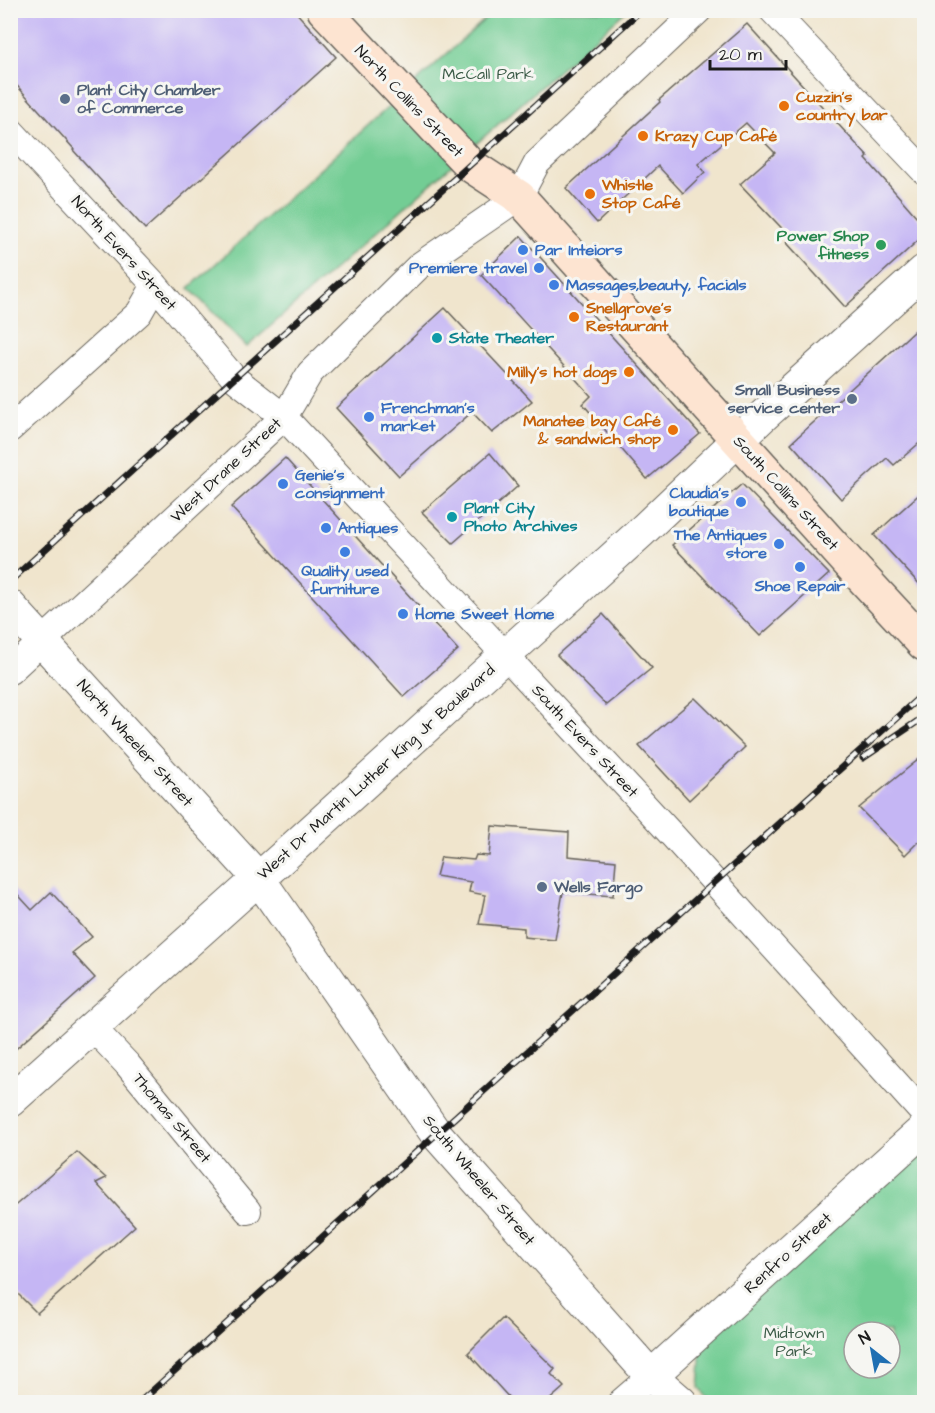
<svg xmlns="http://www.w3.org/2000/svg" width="935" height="1413" viewBox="0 0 935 1413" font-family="'Architects Daughter',sans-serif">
	<rect width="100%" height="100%" fill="#f6f6f2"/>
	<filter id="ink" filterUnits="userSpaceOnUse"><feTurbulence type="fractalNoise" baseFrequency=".0167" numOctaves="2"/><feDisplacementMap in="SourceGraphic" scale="12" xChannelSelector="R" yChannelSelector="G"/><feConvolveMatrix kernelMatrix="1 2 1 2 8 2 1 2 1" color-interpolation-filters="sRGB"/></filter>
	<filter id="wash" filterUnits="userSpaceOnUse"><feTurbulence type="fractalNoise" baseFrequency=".008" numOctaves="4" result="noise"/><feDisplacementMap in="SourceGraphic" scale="24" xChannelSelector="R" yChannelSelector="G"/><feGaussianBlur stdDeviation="1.35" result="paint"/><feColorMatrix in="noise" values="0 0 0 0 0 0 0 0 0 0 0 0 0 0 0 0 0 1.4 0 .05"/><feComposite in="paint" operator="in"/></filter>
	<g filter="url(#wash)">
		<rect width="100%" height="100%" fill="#f0e5cd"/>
		<path fill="#73cd94" stroke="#487458" stroke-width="1.5" fill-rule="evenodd" d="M494,11h132l-379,336 -58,-59z
			M923,1155l1,1v246h-215l-10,-14 2,-27 -2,-13 206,-187zM854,1332h36v36h-36z"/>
		<g id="blocks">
			<path fill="#c5b6f4" d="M19,10h275l42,47 -191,172 -72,-79 1,-1 -64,-71v-60z
				M747,24l121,133 -2,2 58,66v10l-79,72 -58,-64 5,-4 -52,-55 35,-31 -29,-30 -48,41 7,8 -22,21 -25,-27 -61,57 -31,-35 94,-86 -1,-2z
				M521,236l179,198 -53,45 -64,-75 8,-8 -110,-121z
				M445,308l87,93 -40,32 -20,-21 -73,64 -63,-68z
				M924,322v117l-30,26 -7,-7 -46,41 -50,-56z
				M490,453l28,33 -65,57 -31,-31z
				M285,458l173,192 -54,47 -173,-190z
				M742,484l87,90 -69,62 -88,-91z
				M924,490v99l-50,-54z
				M603,614l49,54 -46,37 -49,-50z
				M695,698l50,49 -56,53 -50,-54z
				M924,755v81l-19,19 -46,-47z
				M492,826l77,6 -1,24 48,5 -3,35 -50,-4 -8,48 -31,-3v-9l-45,-4 6,-29 -16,-3 2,-10 -35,-6 5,-19 33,3 2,-5 13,1z
				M10,886l22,24 19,-18 41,45 -20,16 23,25 -85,76z
				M77,1152l29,26 -10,5 39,43 -98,87 -27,-27v-76z
				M503,1318l52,51 -4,5 13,13 -17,15h-34l-45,-49z"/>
		</g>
	</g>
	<g filter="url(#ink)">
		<use href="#blocks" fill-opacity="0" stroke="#66625a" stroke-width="1.5"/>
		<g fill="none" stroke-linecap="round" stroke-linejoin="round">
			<g stroke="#66625a" stroke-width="28">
				<path id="minor" d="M772,10l152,161
					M10,130l145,155 79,93 50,39 389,419 251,278
					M10,429l129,-116 16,-28
					M10,671l274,-254 26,-44 110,-108 99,-68 18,-34 162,-153
					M93,1028l34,36 121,147
					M621,1402l30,-26"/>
			</g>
			<g stroke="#66625a" stroke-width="34">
				<path id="tertiary" d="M10,606l249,273 178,256 214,241 30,26
					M10,1101l274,-245 356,-323 123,-117 161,-145
					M651,1376l273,-247"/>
			</g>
			<g stroke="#66625a" stroke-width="36">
				<path id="secondary" d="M324,10l146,155 49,32 338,375 67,72"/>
			</g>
			<use href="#minor" stroke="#fff" stroke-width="26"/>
			<use href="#tertiary" stroke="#fff" stroke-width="32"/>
			<use href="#secondary" stroke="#fde4d1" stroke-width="33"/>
			<g stroke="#1c1c1c" stroke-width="7">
				<path id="rail" d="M10,581l631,-571
					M863,758l61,-41
					M140,1402l784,-709"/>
			</g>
			<use href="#rail" stroke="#f6f6f2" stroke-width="4.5" stroke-dasharray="14" stroke-linecap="butt"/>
		</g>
	</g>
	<g fill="#5c6f8a" stroke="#f6f6f2" stroke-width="2">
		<circle cx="65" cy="99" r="6"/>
		<circle cx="852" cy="399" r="6"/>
		<circle cx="542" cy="887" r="6"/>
	</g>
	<g fill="#e8710a" stroke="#f6f6f2" stroke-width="2">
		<circle cx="784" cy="106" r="6"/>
		<circle cx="643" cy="136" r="6"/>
		<circle cx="590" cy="194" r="6"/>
		<circle cx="574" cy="317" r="6"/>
		<circle cx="629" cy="372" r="6"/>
		<circle cx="673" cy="430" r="6"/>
	</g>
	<circle fill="#2e9e5b" stroke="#f6f6f2" stroke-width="2" cx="881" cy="245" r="6"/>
	<g fill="#3f7fe0" stroke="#f6f6f2" stroke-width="2">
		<circle cx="523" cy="250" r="6"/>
		<circle cx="539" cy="268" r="6"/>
		<circle cx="554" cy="285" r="6"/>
		<circle cx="369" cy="417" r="6"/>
		<circle cx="283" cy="484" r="6"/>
		<circle cx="741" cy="502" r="6"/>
		<circle cx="326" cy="528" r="6"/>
		<circle cx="779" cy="544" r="6"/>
		<circle cx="345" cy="552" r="6"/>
		<circle cx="800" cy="567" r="6"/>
		<circle cx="403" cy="614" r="6"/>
	</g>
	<g fill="#0f9aa8" stroke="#f6f6f2" stroke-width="2">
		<circle cx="437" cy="338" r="6"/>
		<circle cx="452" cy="517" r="6"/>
	</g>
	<g text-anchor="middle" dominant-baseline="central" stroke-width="6" stroke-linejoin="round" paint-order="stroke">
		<g font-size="16" fill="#3a5a46" stroke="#f6f6f2">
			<text x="488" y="74">McCall Park</text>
			<text x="794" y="1333">Midtown<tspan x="794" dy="18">Park</tspan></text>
		</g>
		<g font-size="16" font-weight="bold" fill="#4e5e75" stroke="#f6f6f2" text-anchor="start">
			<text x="77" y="90">Plant City Chamber<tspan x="77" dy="18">of Commerce</tspan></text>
			<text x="840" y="390" text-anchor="end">Small Business<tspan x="840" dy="18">service center</tspan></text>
			<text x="554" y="887">Wells Fargo</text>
		</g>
		<g font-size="16" font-weight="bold" fill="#c56008" stroke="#f6f6f2" text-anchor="start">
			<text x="796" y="97">Cuzzin's<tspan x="796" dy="18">country bar</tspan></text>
			<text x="655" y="136">Krazy Cup Café</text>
			<text x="602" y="185">Whistle<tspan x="602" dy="18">Stop Café</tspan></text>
			<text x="586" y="308">Snellgrove's<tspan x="586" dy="18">Restaurant</tspan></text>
			<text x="617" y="372" text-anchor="end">Milly's hot dogs</text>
			<text x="661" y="421" text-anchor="end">Manatee bay Café<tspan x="661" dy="18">&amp; sandwich shop</tspan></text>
		</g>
		<g font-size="16" fill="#1c1c1c" stroke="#f6f6f2">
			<text transform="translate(409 101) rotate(46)">North Collins Street</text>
			<text transform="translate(124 253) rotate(48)">North Evers Street</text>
			<text transform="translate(226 470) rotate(-43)">West Drane Street</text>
			<text transform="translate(786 493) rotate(48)">South Collins Street</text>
			<text transform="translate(585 741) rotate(47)">South Evers Street</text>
			<text transform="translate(135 743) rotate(48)">North Wheeler Street</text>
			<text transform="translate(376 772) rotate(-42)">West Dr Martin Luther King Jr Boulevard</text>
			<text transform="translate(172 1118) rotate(50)">Thomas Street</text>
			<text transform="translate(479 1180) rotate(50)">South Wheeler Street</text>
			<text transform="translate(788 1253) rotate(-42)">Renfro Street</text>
		</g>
		<g font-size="16" font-weight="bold" fill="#27864d" stroke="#f6f6f2" text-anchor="end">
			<text x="869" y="236">Power Shop<tspan x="869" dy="18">fitness</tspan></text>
		</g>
		<g font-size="16" font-weight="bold" fill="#366cbe" stroke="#f6f6f2" text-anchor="start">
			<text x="535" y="250">Par Inteiors</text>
			<text x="527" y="268" text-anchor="end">Premiere travel</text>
			<text x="566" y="285">Massages,beauty, facials</text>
			<text x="381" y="408">Frenchman's<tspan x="381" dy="18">market</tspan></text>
			<text x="295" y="475">Genie's<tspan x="295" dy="18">consignment</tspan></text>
			<text x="729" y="493" text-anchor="end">Claudia's<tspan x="729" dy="18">boutique</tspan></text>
			<text x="338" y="528">Antiques</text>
			<text x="767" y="535" text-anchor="end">The Antiques<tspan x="767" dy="18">store</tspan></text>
			<text x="345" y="571" text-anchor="middle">Quality used<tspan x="345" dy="18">furniture</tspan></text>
			<text x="800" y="586" text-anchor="middle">Shoe Repair</text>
			<text x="415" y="614">Home Sweet Home</text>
		</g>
		<g font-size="16" font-weight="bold" fill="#0d838f" stroke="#f6f6f2" text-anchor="start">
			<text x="449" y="338">State Theater</text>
			<text x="464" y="508">Plant City<tspan x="464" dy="18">Photo Archives</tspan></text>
		</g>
	</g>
	<rect width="935" height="1413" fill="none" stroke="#f6f6f2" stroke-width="36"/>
	<g transform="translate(872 1350) rotate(329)"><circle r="28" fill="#f6f6f2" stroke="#9f9f9c" stroke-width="1.5"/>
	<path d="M0-4.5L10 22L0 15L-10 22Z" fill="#1f6fb2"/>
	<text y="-9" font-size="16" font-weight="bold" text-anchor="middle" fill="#1c1c1c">N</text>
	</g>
	<path d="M710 60v9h76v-9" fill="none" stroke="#1c1c1c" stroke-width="3"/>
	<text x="719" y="60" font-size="18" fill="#1c1c1c" stroke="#f6f6f2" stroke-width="4.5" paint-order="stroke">20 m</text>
</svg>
